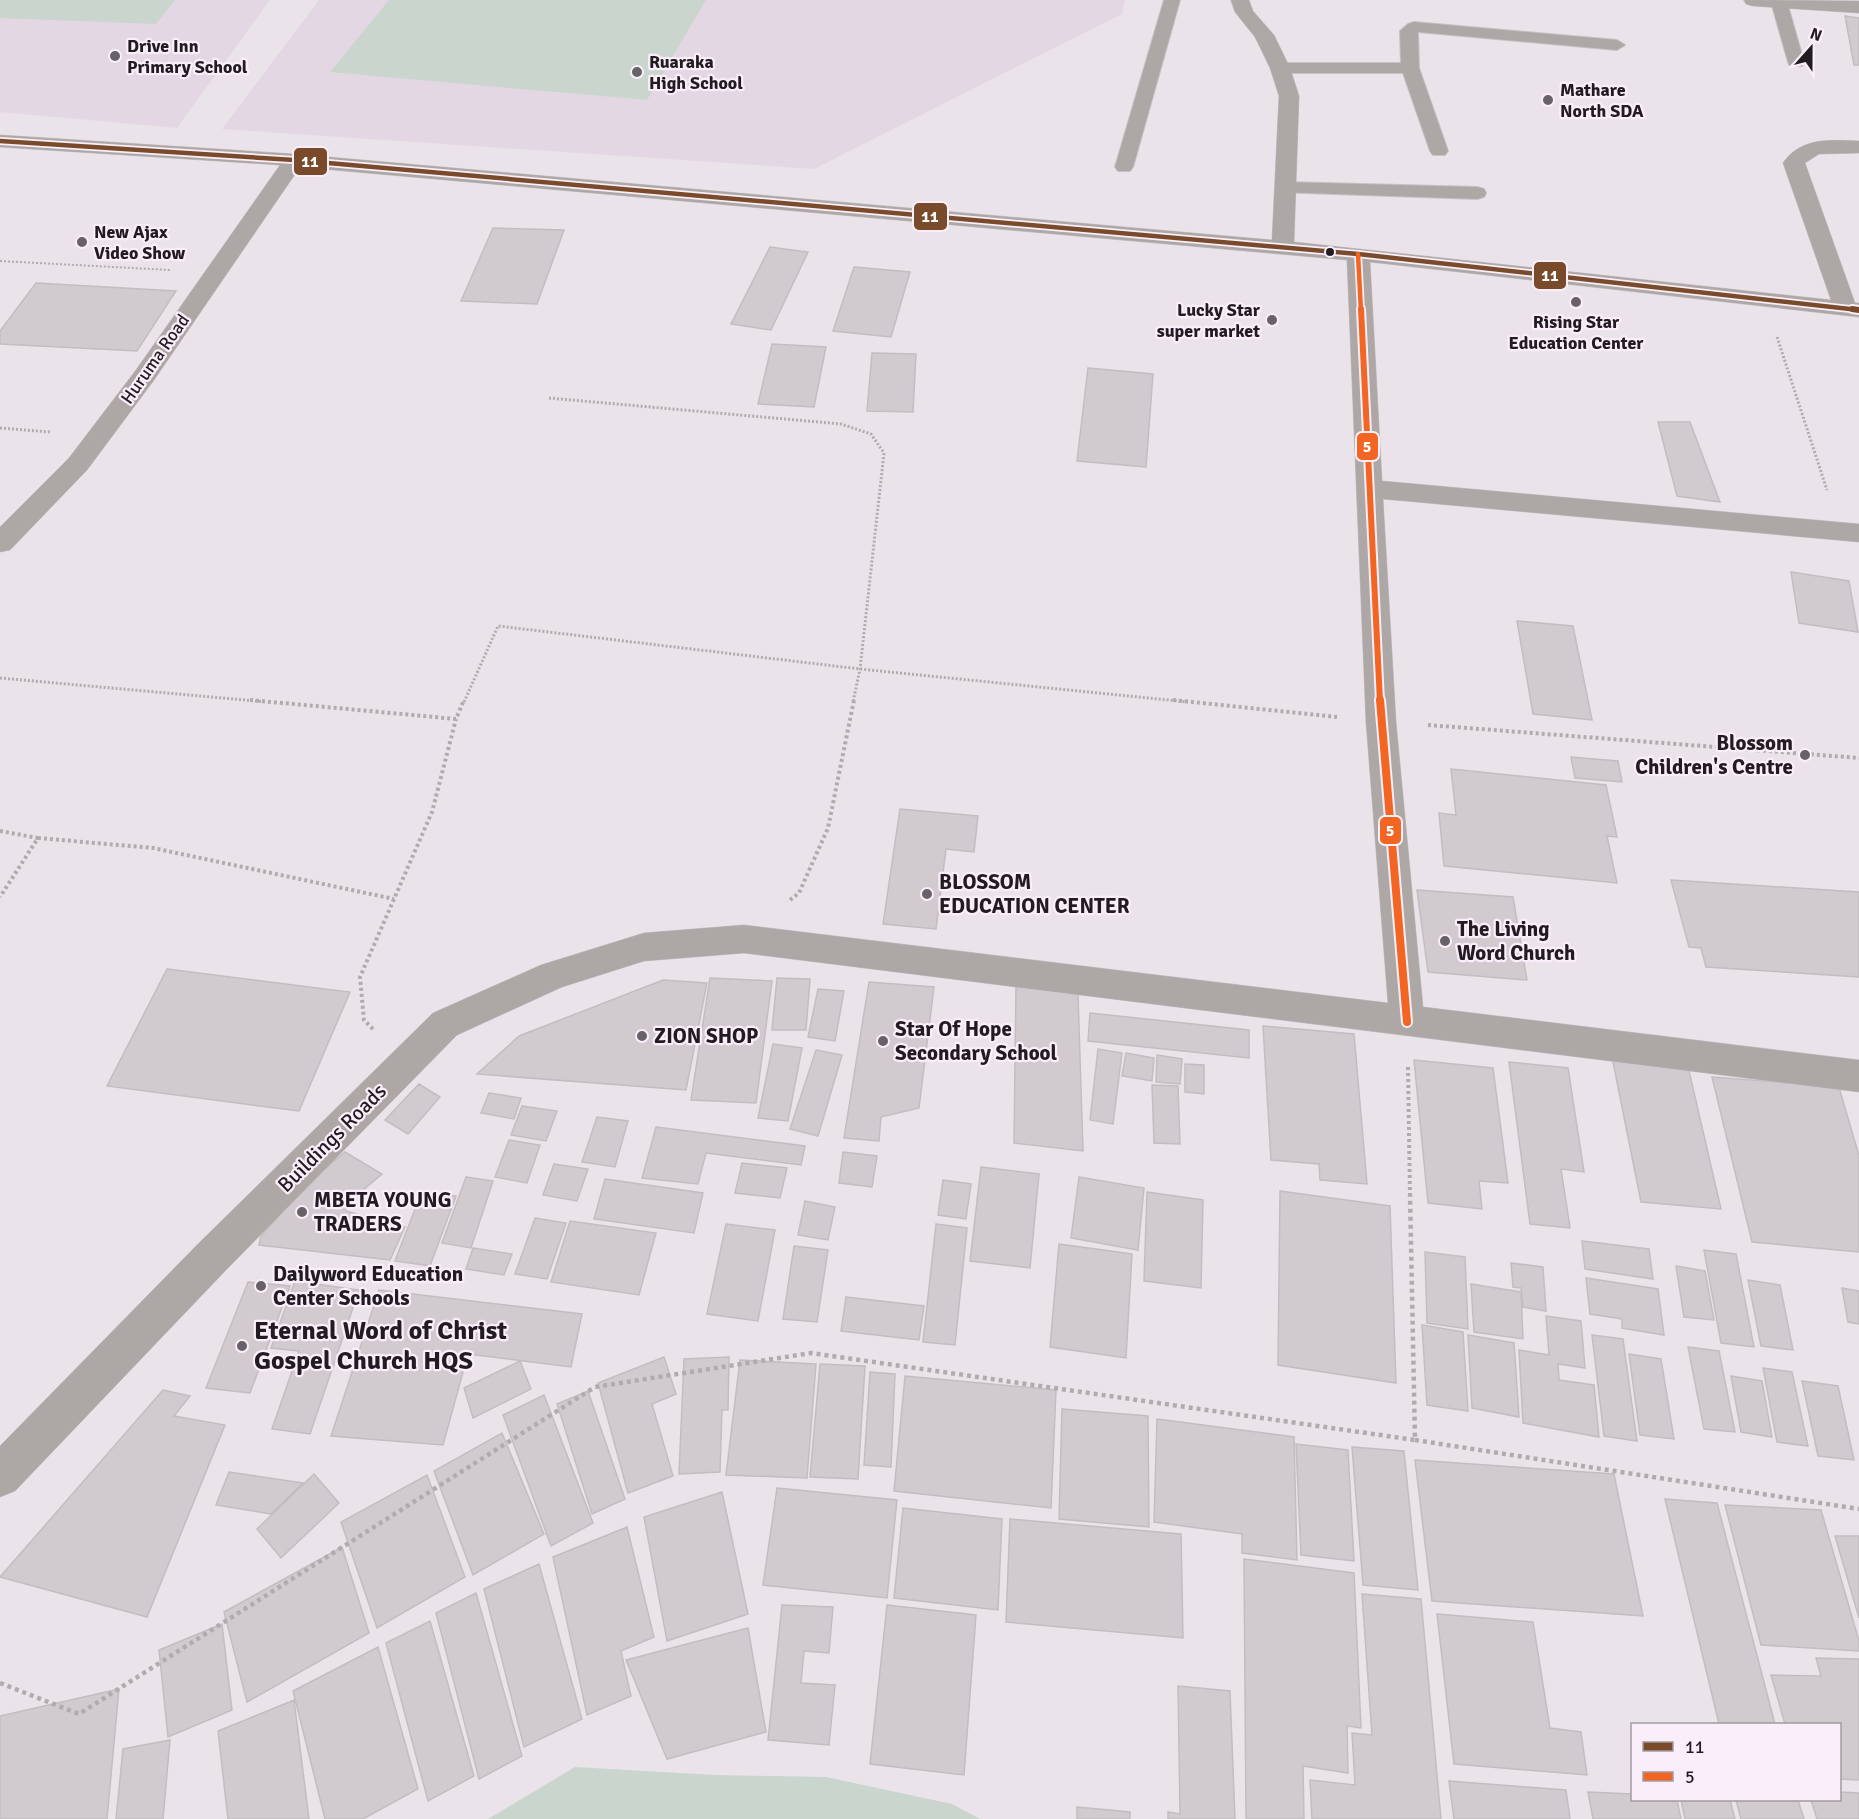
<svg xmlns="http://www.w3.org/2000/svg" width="1859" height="1819" viewBox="0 0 1859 1819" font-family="Signika,sans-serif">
	<rect width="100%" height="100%" fill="#eae4ea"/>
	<path fill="#e3d7e3" d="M0,0h270l-93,128 -177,-16z
		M319,0h806l-3,14 -308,155 -592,-40z"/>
	<path fill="#cad5cd" d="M0,0h175l-19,24 -156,-6z
		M389,0h317l-59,100 -317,-28z
		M575,1767l140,8 111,2 126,27 28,15h-492z"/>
	<path fill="#d1cbcf" stroke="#c3bdc1" stroke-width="1.5" d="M1845,16l14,2v47h-5z
		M493,228l71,2 -27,74 -76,-3z
		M770,247l38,5 -37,78 -40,-6z
		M854,267l56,5 -19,65 -58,-6z
		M36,283l140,8 -39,60 -137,-7v-13z
		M772,344l54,3 -12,60 -56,-3z
		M872,353l44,1 -3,58 -46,-1z
		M1088,368l65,6 -7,93 -69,-6z
		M1658,422h32l30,80 -43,-6z
		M1791,572l58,9 9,51 -59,-9z
		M1517,621l56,5 19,94 -59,-6z
		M1571,757l47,4 4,21 -47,-4z
		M1451,769l155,16 11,52 -10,-1 10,47 -173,-17 -5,-53 17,2z
		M900,809l78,7 -4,36 -28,-3 -10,80 -53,-5z
		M1671,880l188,12v85l-153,-10 -5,-19 -12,-1z
		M1417,890l96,7 14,83 -99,-8z
		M167,969l183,23 -51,119 -192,-25z
		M710,978l62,3 -16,122 -65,-3z
		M777,978l33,1 -4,51h-34z
		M663,980l44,3 -21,107 -209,-16 42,-38z
		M869,982l65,5 -15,121 -38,9 -2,24 -35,-3z
		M1016,985l62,9 5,157 -69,-8z
		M818,989l26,2 -9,50 -27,-4z
		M1090,1013l159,17v28l-161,-17z
		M1263,1026l91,8 13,150 -47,-4 -1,-16 -48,-4z
		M773,1044l29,4 -14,73 -30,-3z
		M1098,1049l24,4 -9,71 -23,-4z
		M816,1050l26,5 -24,81 -28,-7z
		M1611,1052l75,6 35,151 -80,-7z
		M1126,1053l28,5 -2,23 -30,-5z
		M1157,1055l25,4 -2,25 -24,-2z
		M1414,1060l79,8 15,115 -29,-2 3,28 -54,-6z
		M1509,1062l59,6 16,104 -23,-3 9,59 -40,-4z
		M1185,1064l19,1v29l-19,-2z
		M1712,1077l127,10 20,69v96l-107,-10z
		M419,1084l21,13 -32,37 -23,-14z
		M1152,1085l26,1 2,58 -26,-1z
		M489,1093l32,5 -7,21 -33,-6z
		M522,1106l35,5 -11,30 -35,-6z
		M597,1117l31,4 -13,46 -33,-5z
		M656,1127l149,19 -4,19 -95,-12 -8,31 -56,-6z
		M509,1140l31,5 -13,38 -32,-6z
		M345,1152l37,22 -37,31 1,6 59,16 -15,33 -131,-15 2,-9 47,-53z
		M843,1152l34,4 -5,31 -33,-4z
		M742,1163l45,5 -7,30 -45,-5z
		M554,1164l34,5 -11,32 -34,-6z
		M981,1167l58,7 -9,94 -60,-7z
		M466,1177l27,4 -22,67 -29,-5z
		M1079,1177l65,11 -6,62 -67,-12z
		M605,1179l98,14 -9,40 -100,-14z
		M943,1180l28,4 -5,35 -28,-4z
		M422,1191l34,5 -26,70 -35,-5z
		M1280,1191l110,15 6,177 -118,-18z
		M1147,1192l56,8 -2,88 -57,-7z
		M805,1201l30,6 -7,33 -30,-5z
		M535,1218l31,5 -19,56 -32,-5z
		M570,1221l86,12 -17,62 -88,-13z
		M726,1224l49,6 -17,91 -51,-7z
		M936,1224l31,4 -12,117 -32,-3z
		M1582,1241l67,8 4,30 -68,-10z
		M1059,1244l73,10 -6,104 -76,-11z
		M794,1246l34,4 -11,72 -34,-3z
		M473,1248l39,6 -8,21 -38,-6z
		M1704,1250l32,4 18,93 -33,-4z
		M1425,1252l40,5 3,72 -41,-6z
		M1511,1263l32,4 3,44 -23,-4 -2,-19 -8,-1z
		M1676,1266l29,5 9,49 -30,-3z
		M1586,1278l72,11 6,46 -42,-7v-9l-32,-5z
		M1748,1280l32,5 13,65 -32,-4z
		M295,1281l64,9 -49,144 -38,-5 27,-78 -28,-3z
		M248,1282l42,4 -40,107 -44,-5z
		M1471,1284l50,8 2,47 -49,-7z
		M1842,1288l17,3v33l-11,-2z
		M379,1290l203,24 -11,53 -103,-13 -25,91 -112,-9z
		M846,1297l78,9 -5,34 -78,-9z
		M1546,1316l35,5 4,47 -27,-4 1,16 35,5 5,52 -76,-14 -4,-73 30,5z
		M1422,1325l41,7 5,79 -41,-6z
		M1468,1335l46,8 5,74 -47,-9z
		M1592,1335l31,4 14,102 -33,-5z
		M1688,1347l31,4 16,81 -31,-3z
		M1629,1354l32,5 13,80 -34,-4z
		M664,1357l12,37 -24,10 21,72 -45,17 -30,-110z
		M729,1357l-1,53h-6l-2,62 -41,2 5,-115z
		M740,1360l76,4 -9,114 -81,-3z
		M520,1361l11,28 -58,29 -9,-30z
		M820,1364l45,2 -7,113 -48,-2z
		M1763,1368l29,4 16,74 -31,-4z
		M870,1372l25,2 -4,93 -27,-2z
		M905,1376l151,14 -5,118 -157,-17z
		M1731,1376l31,5 10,56 -31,-5z
		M1802,1381l36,5 16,74 -36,-4z
		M163,1390l27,6 -16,20 51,9 -78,192 -147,-40z
		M588,1391l37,108 -33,15 -35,-110z
		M544,1395l49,128 -42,23 -48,-131z
		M1062,1409l86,7 1,111 -90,-8z
		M1157,1419l137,18 3,123 -55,-7v-19l-88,-12z
		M502,1433l42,101 -71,41 -39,-104z
		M1296,1444l52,6 6,111 -53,-6z
		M1352,1447l52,4 14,139 -55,-5z
		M1415,1460l199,14 29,142 -211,-15z
		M229,1472l74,11 -32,31 -55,-9z
		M314,1474l25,29 -58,55 -24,-29z
		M427,1475l38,102 -88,51 -36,-106z
		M777,1488l120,12 -10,98 -124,-13z
		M722,1492l26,122 -81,27 -23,-124z
		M1665,1499l52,4 58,221h-56z
		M1725,1505l96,5 38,131v10l-98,-6z
		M903,1508l99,11 -4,91 -104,-12z
		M1010,1519l171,15 2,104 -177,-16z
		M627,1527l27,110 -33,14 10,45 -44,19 -34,-158z
		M1835,1536h24v82z
		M342,1547l27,86 -122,69 -23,-90z
		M1244,1559l110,14 7,155 -14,-2 1,47 -45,-7 1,53h-58z
		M539,1564l43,155 -58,28 -40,-158z
		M476,1593l46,163 -43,23 -43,-166z
		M1362,1594l59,5 20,220h-129l-2,-39 45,5 -3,-52 20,2z
		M782,1605l51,2 -4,46 -25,-2 -3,32 34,2 -6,60 -61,-5z
		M887,1605l89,10 -12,160 -94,-11z
		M1437,1614l96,8 17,106 31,4 6,43 -133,-11z
		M430,1621l44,155 -46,25 -42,-158z
		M222,1624l10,86 -64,27 -9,-87z
		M748,1628l18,104 -99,27 -41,-99z
		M378,1647l40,142 -55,30h-38l-32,-128z
		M1816,1658l43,1v121l-19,-1v-55h-55l-14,-49 50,1z
		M1178,1686l52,5 5,128h-67v-7l12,2z
		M119,1689l-12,130h-107v-103z
		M294,1700l15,119h-81l-10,-88z
		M170,1740l-7,79h-47l7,-70z
		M1449,1781l117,9 4,29h-116z
		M1588,1792l44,2v6h45l4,19h-88z
		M1840,1792l19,1v26h-42l-6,-19h29z
		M1681,1800h49l5,19h-50z
		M1736,1800h62l6,19h-63z
		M1077,1807l53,5v7h-53z"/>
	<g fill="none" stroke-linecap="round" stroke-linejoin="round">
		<g stroke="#c5c1c5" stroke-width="2">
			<path id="service" d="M1164,0h16l-47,167 -3,4h-12l-3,-4z
				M1772,0l15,2 17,60 -2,4h-12l-2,-4 -17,-60z
				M1414,22l203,18 8,5 -8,5 -199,-18 1,36 29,83 -3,4h-12l-3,-4 -27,-78h-123l-6,-1 -3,-4 3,-4 6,-1h121l-1,-32 8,-7z
				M1285,182l192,5 7,2 2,4 -2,4 -7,2 -199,-7 -2,-4 2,-4z"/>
		</g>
		<g stroke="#c5c1c5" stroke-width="1">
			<path id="minor" d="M1231,0h18l4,11 21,24 16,33 9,28 -5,146 537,58 -48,-137c18,-26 47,-23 76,-22v12l-40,1 -14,9 50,140h4v14l-489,-55 12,219 477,43v18l-476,-43 13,223 27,285 436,53v32l-1115,-139 -100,8 -82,26 -105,48 -231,235 -211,221 -15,6v-51l198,-202 235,-231 108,-48 103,-32 100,-8 644,78 -22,-281 -19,-462 -1047,-93 -146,213 -67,90 -77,80 -10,2v-25l69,-69 67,-88 144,-205 -280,-18v-12l294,19 978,86 7,-144 -9,-28 -15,-31 -20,-25z
				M1744,0l115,1v12l-106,-7 -7,-2z"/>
		</g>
		<path stroke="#b0acad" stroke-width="2" stroke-dasharray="2 2" stroke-linecap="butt" d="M0,261l170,9"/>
		<path stroke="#b0acad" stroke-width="3" stroke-dasharray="2 2" stroke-linecap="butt" d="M1777,337l50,153
			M549,398l292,26 30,10 13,19 -24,216 -7,33
			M0,428l50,4
			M0,678l267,24
			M464,702l34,-76 362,43 328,33"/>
		<path stroke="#b0acad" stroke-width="4" stroke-dasharray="3 3" stroke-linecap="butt" d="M250,700l206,19 8,-19
			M1173,700l164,17
			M1428,725l431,33
			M0,831l38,7 -38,59
			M38,838l115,10 241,51
			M790,900l9,-7 29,-65 26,-128
			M373,1029l-9,-9 -4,-43 72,-165 24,-93
			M1408,1067l2,129"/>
		<path stroke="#b0acad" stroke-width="4.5" stroke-dasharray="4 4" stroke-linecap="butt" d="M1415,1440l444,69
			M0,1683l79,31 516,-327 216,-34 604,87 -5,-245"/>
		<use href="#service" fill="#ada8a5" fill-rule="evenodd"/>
		<use href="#minor" fill="#ada8a5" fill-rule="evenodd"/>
		<g stroke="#faeefa" stroke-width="8">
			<path id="bus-1-far1" d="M0,141l294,19 1064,94 501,56"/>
		</g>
		<g stroke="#faeefa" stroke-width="10">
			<path id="bus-1" d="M1852,309l7,1"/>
		</g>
		<g stroke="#faeefa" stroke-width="8">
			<path id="bus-2-far2" d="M1358,254l3,57"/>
		</g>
		<g stroke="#faeefa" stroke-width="10">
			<path id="bus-2-far1" d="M1361,309l19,393"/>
		</g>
		<g stroke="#faeefa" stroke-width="12">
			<path id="bus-2" d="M1380,700l27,322"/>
		</g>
		<use href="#bus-1-far1" stroke="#7a4b2a" stroke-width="4.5"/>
		<use href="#bus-1" stroke="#7a4b2a" stroke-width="6"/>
		<use href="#bus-2-far2" stroke="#f26522" stroke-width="4.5"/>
		<use href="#bus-2-far1" stroke="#f26522" stroke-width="6"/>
		<use href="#bus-2" stroke="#f26522" stroke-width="8"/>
	</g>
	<g fill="#676267" stroke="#faeefa" stroke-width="2">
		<circle cx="115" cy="56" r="6"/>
		<circle cx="637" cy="72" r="6"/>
		<circle cx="1548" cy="100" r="6"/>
		<circle cx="82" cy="242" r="6"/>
		<circle cx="1576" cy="302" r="6"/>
		<circle cx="1272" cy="320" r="6"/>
		<circle cx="1805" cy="755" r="6"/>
		<circle cx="927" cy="894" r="6"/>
		<circle cx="1445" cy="941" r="6"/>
		<circle cx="642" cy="1036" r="6"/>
		<circle cx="883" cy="1041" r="6"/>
		<circle cx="302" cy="1212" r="6"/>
		<circle cx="261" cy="1286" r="6"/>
		<circle cx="242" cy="1346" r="6"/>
	</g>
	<circle fill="#201c20" stroke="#faeefa" stroke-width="2" cx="1330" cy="252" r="5"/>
	<g text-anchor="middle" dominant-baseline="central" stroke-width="4.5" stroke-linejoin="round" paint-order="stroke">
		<g font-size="18" font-weight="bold" fill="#201c20" stroke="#faeefa" text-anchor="start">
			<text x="127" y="46">Drive Inn<tspan x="127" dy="21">Primary School</tspan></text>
			<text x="649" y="62">Ruaraka<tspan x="649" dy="21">High School</tspan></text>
			<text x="1560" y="90">Mathare<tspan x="1560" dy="21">North SDA</tspan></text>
			<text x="94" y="232">New Ajax<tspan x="94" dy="21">Video Show</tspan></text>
			<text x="1260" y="310" text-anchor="end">Lucky Star<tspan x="1260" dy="21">super market</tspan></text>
			<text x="1576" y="322" text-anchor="middle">Rising Star<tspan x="1576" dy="21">Education Center</tspan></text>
		</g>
		<g font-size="18" fill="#201c20" stroke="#faeefa">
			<text transform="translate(155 359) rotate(-55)">Huruma Road</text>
		</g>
		<g font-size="21" font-weight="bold" fill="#201c20" stroke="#faeefa" text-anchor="start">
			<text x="1793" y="743" text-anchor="end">Blossom<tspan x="1793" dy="24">Children's Centre</tspan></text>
			<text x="939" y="882">BLOSSOM<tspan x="939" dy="24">EDUCATION CENTER</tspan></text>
			<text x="1457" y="929">The Living<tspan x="1457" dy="24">Word Church</tspan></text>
			<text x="895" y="1029">Star Of Hope<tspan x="895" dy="24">Secondary School</tspan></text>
			<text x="654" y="1036">ZION SHOP</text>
			<text x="314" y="1200">MBETA YOUNG<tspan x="314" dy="24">TRADERS</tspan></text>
			<text x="273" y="1274">Dailyword Education<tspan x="273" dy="24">Center Schools</tspan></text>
		</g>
		<g font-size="21" fill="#201c20" stroke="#faeefa">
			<text transform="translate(332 1138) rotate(-45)">Buildings Roads</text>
		</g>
		<g font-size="26" font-weight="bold" fill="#201c20" stroke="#faeefa" text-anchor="start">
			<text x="254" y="1331">Eternal Word of Christ<tspan x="254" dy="30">Gospel Church HQS</tspan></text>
		</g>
	</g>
	<g stroke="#faeefa" stroke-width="2">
		<rect x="293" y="147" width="35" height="29" rx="6" fill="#7a4b2a"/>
		<rect x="913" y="202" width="35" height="29" rx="6" fill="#7a4b2a"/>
		<rect x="1533" y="261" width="34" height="29" rx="6" fill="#7a4b2a"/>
		<rect x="1356" y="432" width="23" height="29" rx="6" fill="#f26522"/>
		<rect x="1379" y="816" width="23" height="29" rx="6" fill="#f26522"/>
	</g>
	<g font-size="16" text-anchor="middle" font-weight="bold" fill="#fff">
		<text x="310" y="167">11</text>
		<text x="930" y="222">11</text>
		<text x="1550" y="281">11</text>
		<text x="1367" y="452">5</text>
		<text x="1390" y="836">5</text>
	</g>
	<rect x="1631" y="1723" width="210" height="78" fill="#faeefa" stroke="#a39aa3" stroke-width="1.5"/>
	<rect x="1643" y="1742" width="30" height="9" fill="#7a4b2a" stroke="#a39aa3" stroke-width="1.5"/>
	<text x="1685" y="1753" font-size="18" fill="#201c20">11</text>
	<rect x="1643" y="1772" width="30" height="9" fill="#f26522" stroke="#a39aa3" stroke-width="1.5"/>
	<text x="1685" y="1783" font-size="18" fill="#201c20">5</text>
	<g transform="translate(1811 48) rotate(21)" stroke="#faeefa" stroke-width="4.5" paint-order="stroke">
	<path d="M0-4.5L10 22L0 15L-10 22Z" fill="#201c20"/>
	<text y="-9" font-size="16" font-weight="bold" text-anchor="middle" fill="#201c20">N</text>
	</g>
</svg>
